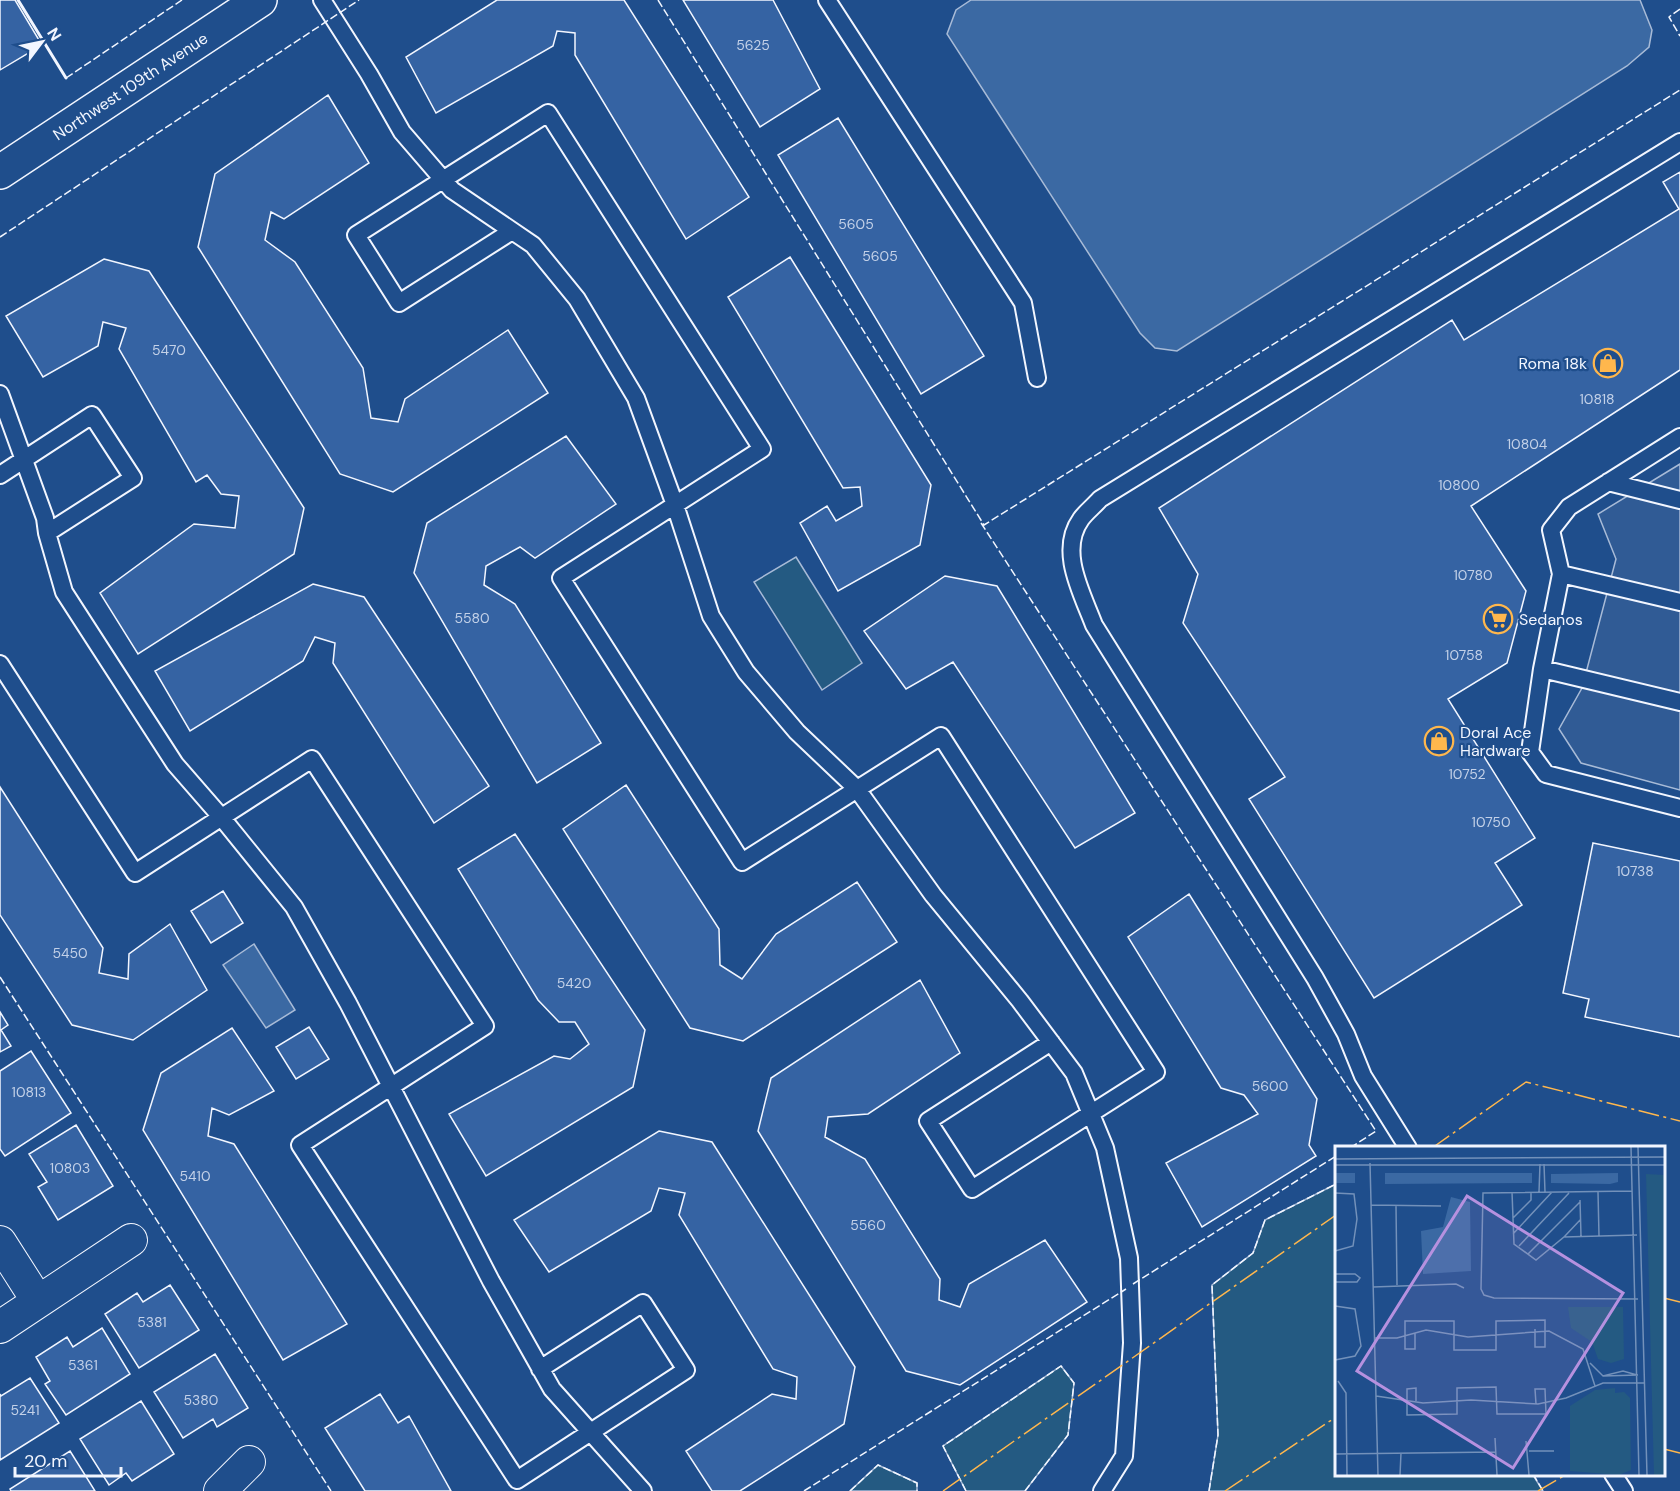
<svg xmlns="http://www.w3.org/2000/svg" width="1680" height="1491" viewBox="0 0 1680 1491" font-family="'DM Sans',sans-serif">
	<rect width="100%" height="100%" fill="#1f4e8c"/>
	<path fill="#245a82" stroke="#a8bbd7" stroke-width="1.5" d="M796,557l66,106 -40,27 -68,-108z
		M1336,1184v290l197,1 10,16h-334l9,-56 -6,-150 41,-32 12,-33z
		M1061,1366l13,17 -6,52 -43,56h-59l-23,-45z
		M878,1465l39,18v8h-67z"/>
	<path fill="#305b95" stroke="#a8bbd7" stroke-width="1.5" d="M1680,464v326l-99,-27 -22,-34 23,-41 34,-129 -18,-45z"/>
	<path fill="#3b69a3" stroke="#a8bbd7" stroke-width="1.5" d="M971,0h669l12,30 -3,17 -22,19 -450,285 -22,-3 -15,-15 -193,-299 9,-24z
		M254,944l41,66 -29,18 -43,-63z"/>
	<path fill="#3563a3" stroke="#f2f6ff" stroke-width="1.5" d="M0,0h15l27,45 -42,25z
		M497,0h127l125,197 -63,42 -111,-184v-22l-18,-2 -4,15 -117,67 -30,-56z
		M683,0h90l47,89 -60,38z
		M328,95l41,68 -85,56 -13,-7 -6,28 30,22 68,106 8,50 27,4 7,-23 103,-69 40,63 -155,99 -53,-18 -142,-227 17,-73z
		M838,118l146,238 -63,38 -143,-239z
		M1680,172v198l-209,136 55,85 -19,72 -59,36 87,139 -40,25 27,42 -148,93 -125,-199 36,-22 -102,-154 15,-49 -39,-66 293,-188 12,20 215,-131 -16,-27z
		M790,257l141,228 -11,60 -82,46 -38,-68 27,-17 9,15 26,-15 -2,-19 -17,1 -115,-191z
		M104,259l45,12 155,237 -10,46 -156,100 -38,-61 94,-69 41,4 4,-32 -18,-2 -14,-19 -11,7 -77,-133 7,-21 -23,-6 -5,24 -55,31 -37,-61z
		M566,436l50,68 -81,54 -15,-11 -34,19 -2,19 31,19 86,139 -64,40 -123,-210 13,-50z
		M945,576l52,10 138,227 -60,35 -122,-186 -47,27 -42,-58z
		M313,584l51,13 125,189 -55,37 -101,-160 2,-20 -20,-6 -12,24 -113,70 -35,-60z
		M626,785l93,144 1,36 22,14 34,-45 81,-52 40,60 -154,99 -53,-13 -127,-199z
		M0,787l103,161 -4,25 29,6 1,-25 41,-30 37,66 -74,50 -61,-15 -72,-110z
		M515,834l130,196 -12,57 -147,89 -37,-62 105,-58 16,3 19,-15 -14,-22h-16l-21,-22 -80,-131z
		M1593,843l87,18v176l-95,-20 4,-18 -26,-6z
		M223,891l20,32 -32,20 -20,-32z
		M1189,894l128,205 -8,46 7,11 -114,71 -36,-64 92,-49 -14,-19 -23,-7 -93,-151z
		M920,980l40,73 -92,61 -40,3 -3,20 40,22 75,120 -1,21 21,7 9,-23 76,-44 42,62 -127,83 -54,-14 -148,-240 13,-53z
		M0,1012l8,13 -7,5 10,16 -11,6z
		M309,1027l20,32 -33,20 -20,-32z
		M232,1028l42,63 -45,24 -17,-7 -4,28 26,8 113,180 -64,36 -140,-230 18,-57z
		M31,1051l40,62 -66,43 -5,-7v-78z
		M76,1125l37,61 -55,34 -20,-33 9,-5 -18,-28z
		M659,1131l53,11 143,225 -11,57 -104,67h-28l-26,-40 86,-57 24,5 1,-22 -24,-8 -94,-154 6,-22 -26,-5 -8,23 -102,61 -35,-52z
		M170,1285l29,45 -60,38 -34,-54 32,-21 6,9z
		M102,1328l28,46 -64,41 -21,-31 5,-3 -14,-24 31,-20 6,10z
		M215,1354l33,54 -31,19 -4,-8 -30,19 -29,-46z
		M30,1378l29,45 -59,37v-66l1,2z
		M380,1394l18,29 11,-7 42,75h-86l-40,-63z
		M141,1401l33,53 -42,27 -6,-8 -17,12 -29,-46z
		M70,1451l25,40h-84l-1,-2z"/>
	<g fill="none" stroke-linecap="round" stroke-linejoin="round">
		<g stroke="#f2f6ff" stroke-width="20">
			<path id="lane" d="M322,0l47,74 33,58 50,58 81,55 44,54 59,99 39,107 36,111 35,56 51,60 60,57 76,106 87,106 54,72 31,75 24,110 3,85 -8,113 -22,35
				M827,0l196,303 14,75
				M512,231l-113,72 -43,-68 192,-122 214,336 -201,129 181,284 199,-126 215,336 -184,117 -44,-68 123,-79
				M0,394l45,124 2,15 17,59 111,172 47,54 72,89 54,96 143,278 61,108 91,102
				M1680,437l-111,70 -18,23 10,44 -19,95 -12,83 16,22 134,34
				M0,475l92,-60 41,63 -86,55
				M1608,482l72,18
				M1561,574l119,28
				M0,664l135,209 177,-114 173,267 -185,119 217,335 169,-110 -43,-67 -103,66
				M1542,669l138,33
				M1408,1148l-45,-72 -17,-42 -31,-56 -221,-353c-12,-32 -36,-74 -13,-106 5,-7 13,-13 19,-20l580,-357
				M1613,1474l11,17"/>
		</g>
		<g stroke="#f2f6ff" stroke-width="34">
			<path id="street" d="M0,1242l37,58
				M0,1327l131,-87
				M220,1491l29,-29"/>
		</g>
		<g stroke="#f2f6ff" stroke-width="36">
			<g id="secondary">
				<path id="s1" d="M0,172l260,-172"/>
			</g>
		</g>
		<use href="#lane" stroke="#1f4e8c" stroke-width="16"/>
		<use href="#street" stroke="#1f4e8c" stroke-width="32"/>
		<use href="#secondary" stroke="#1f4e8c" stroke-width="33"/>
		<path stroke="#f2f6ff" stroke-width="1.5" stroke-dasharray="8 3" stroke-linecap="butt" d="M658,0l326,525 696,-435
			M1680,9l-11,8 11,19
			M66,78l116,-78
			M0,237l359,-237
			M981,523l395,608 -26,17
			M0,977l331,514
			M1133,1284l203,-128
			M1533,1474l10,17
			M804,1491l322,-202
			M850,1491l28,-26 39,18v8
			M966,1491l-23,-45 118,-80 13,17 -6,52 -43,56h-3
			M1209,1491l9,-56 -6,-150 41,-32 12,-33 71,-36"/>
		<path stroke="#f2f6ff" stroke-width="3" d="M18,0l48,78"/>
		<path stroke="#ffb74d" stroke-width="1.5" stroke-dasharray="21 4.5 3 4.5" stroke-linecap="butt" d="M1432,1148l94,-66 154,39
			M1664,1298l16,4
			M1664,1449l16,4
			M943,1491l393,-276
			M1225,1491l111,-74
			M1538,1491l29,-17"/>
	</g>
	<defs>
		<g id="shop-ring" transform="scale(1.5)"><circle r="9.5" fill="#1f4e8c" stroke="#ffb74d" stroke-width="1.5"/><path d="M-5-2.5h2.3a2.7 3.5 0 0 1 5.4 0H5L5.5 6h-11ZM-1.5-2.5h3a1.5 2.3 0 0 0-3 0Z" fill="#ffb74d"/></g>
		<g id="supermarket-ring" transform="scale(1.5)"><circle r="9.5" fill="#1f4e8c" stroke="#ffb74d" stroke-width="1.5"/><path d="M-6-5.5h2.5l.6 2H6L4.5 2H-2.5L-4.4-4H-6ZM-1.5 3.2a1.3 1.3 0 1 0 .1 0ZM3 3.2a1.3 1.3 0 1 0 .1 0Z" fill="#ffb74d"/></g>
	</defs>
	<g fill-rule="evenodd">
		<use href="#shop-ring" x="1608" y="363"/>
		<use href="#supermarket-ring" x="1498" y="619"/>
		<use href="#shop-ring" x="1439" y="741"/>
	</g>
	<g text-anchor="middle" dominant-baseline="central" stroke-width="4.5" stroke-linejoin="round" paint-order="stroke">
		<g font-size="14" fill="#c3d1e8">
			<text x="753" y="45">5625</text>
			<text x="856" y="224">5605</text>
			<text x="880" y="256">5605</text>
			<text x="169" y="350">5470</text>
			<text x="1597" y="399">10818</text>
			<text x="1527" y="444">10804</text>
			<text x="1459" y="485">10800</text>
			<text x="1473" y="575">10780</text>
			<text x="472" y="618">5580</text>
			<text x="1464" y="655">10758</text>
			<text x="1467" y="774">10752</text>
			<text x="1491" y="822">10750</text>
			<text x="1635" y="871">10738</text>
			<text x="70" y="953">5450</text>
			<text x="574" y="983">5420</text>
			<text x="1270" y="1086">5600</text>
			<text x="29" y="1092">10813</text>
			<text x="70" y="1168">10803</text>
			<text x="195" y="1176">5410</text>
			<text x="868" y="1225">5560</text>
			<text x="152" y="1322">5381</text>
			<text x="83" y="1365">5361</text>
			<text x="201" y="1400">5380</text>
			<text x="25" y="1410">5241</text>
		</g>
		<g font-size="16" fill="#f2f6ff" stroke="#1f4e8c">
			<text stroke="none"><textPath href="#s1" startOffset="156">Northwest 109th Avenue</textPath></text>
		</g>
		<g font-size="16" fill="#f2f6ff" stroke="#1f4e8c" text-anchor="start">
			<text x="1587" y="363" text-anchor="end">Roma 18k</text>
			<text x="1519" y="619">Sedanos</text>
			<text x="1460" y="732">Doral Ace<tspan x="1460" dy="18">Hardware</tspan></text>
		</g>
	</g>
	<g transform="translate(1335 1146)">
		<rect width="330" height="330" fill="#1f4e8c"/>
		<path d="M311,28l19,1v300h-11zM233,161h55l1,52 -13,4 -13,-4 -6,-17 -21,-14zM280,242v5l9,-1 6,6 1,72 -12,5 -49,-4v-65l25,-16z" fill="#245a82"/>
		<path d="M0,27h20v10h-20zM50,27h147v10l-147,1zM283,27v9l-8,2 -59,-1v-9zM116,51l19,5 1,69 -48,3 -2,-43 22,-4z" fill="#3b69a3"/>
		<path fill="none" stroke="#7391ba" stroke-width="1.5" d="M296,1l8,328M303,1l9,328M0,13l330,-2M35,17l8,312M209,18l1,28M0,19h330M297,45l-149,2 -2,96 3,6 10,3 144,1M177,46l2,52 22,16 28,-23 73,-2M204,46l1,-28M263,46l1,44M0,47l19,1 3,25 -4,27 -18,5M245,54l1,36M36,59l70,1M61,60l1,79M178,72l18,-18v-8M178,88l39,-42M229,91l17,-18M184,100l50,-53M193,108l52,-52M0,128h20l5,4 -3,4h-22M38,141l83,-3 8,4M0,160l20,3 6,37 -6,10 -20,4M80,187v16h-10v-28h49v29h42v-29l49,-1v27h-10v-18M39,192h23l29,-8 42,7 81,-6 34,18 12,37M255,217l13,13 20,-5 14,4M268,230l35,-1M3,235l8,12 1,82M41,250l47,7 48,-3 67,4 28,-6 37,-15h41M81,255v-13l-9,1v26l50,-1v-26l39,-1 1,27h49l-1,-25h-10l1,15M160,292l2,37M191,295l3,34M194,305h25M0,308l161,-2M65,329l1,-22"/>
		<path fill="#b691df" fill-opacity="0.15" stroke="#b691df" stroke-width="3" d="M132,50l156,97 -110,175 -156,-97z"/>
		<rect width="330" height="330" fill="none" stroke="#f2f6ff" stroke-width="3"/>
	</g>
	<g transform="translate(42 42) rotate(58)" stroke="#1f4e8c" stroke-width="4.5" paint-order="stroke">
	<path d="M0-4.5L10 22L0 15L-10 22Z" fill="#f2f6ff"/>
	<text y="-9" font-size="16" font-weight="bold" text-anchor="middle" fill="#f2f6ff">N</text>
	</g>
	<path d="M15 1467v9h106v-9" fill="none" stroke="#f2f6ff" stroke-width="3"/>
	<text x="24" y="1467" font-size="18" fill="#f2f6ff" stroke="#1f4e8c" stroke-width="4.5" paint-order="stroke">20 m</text>
</svg>
